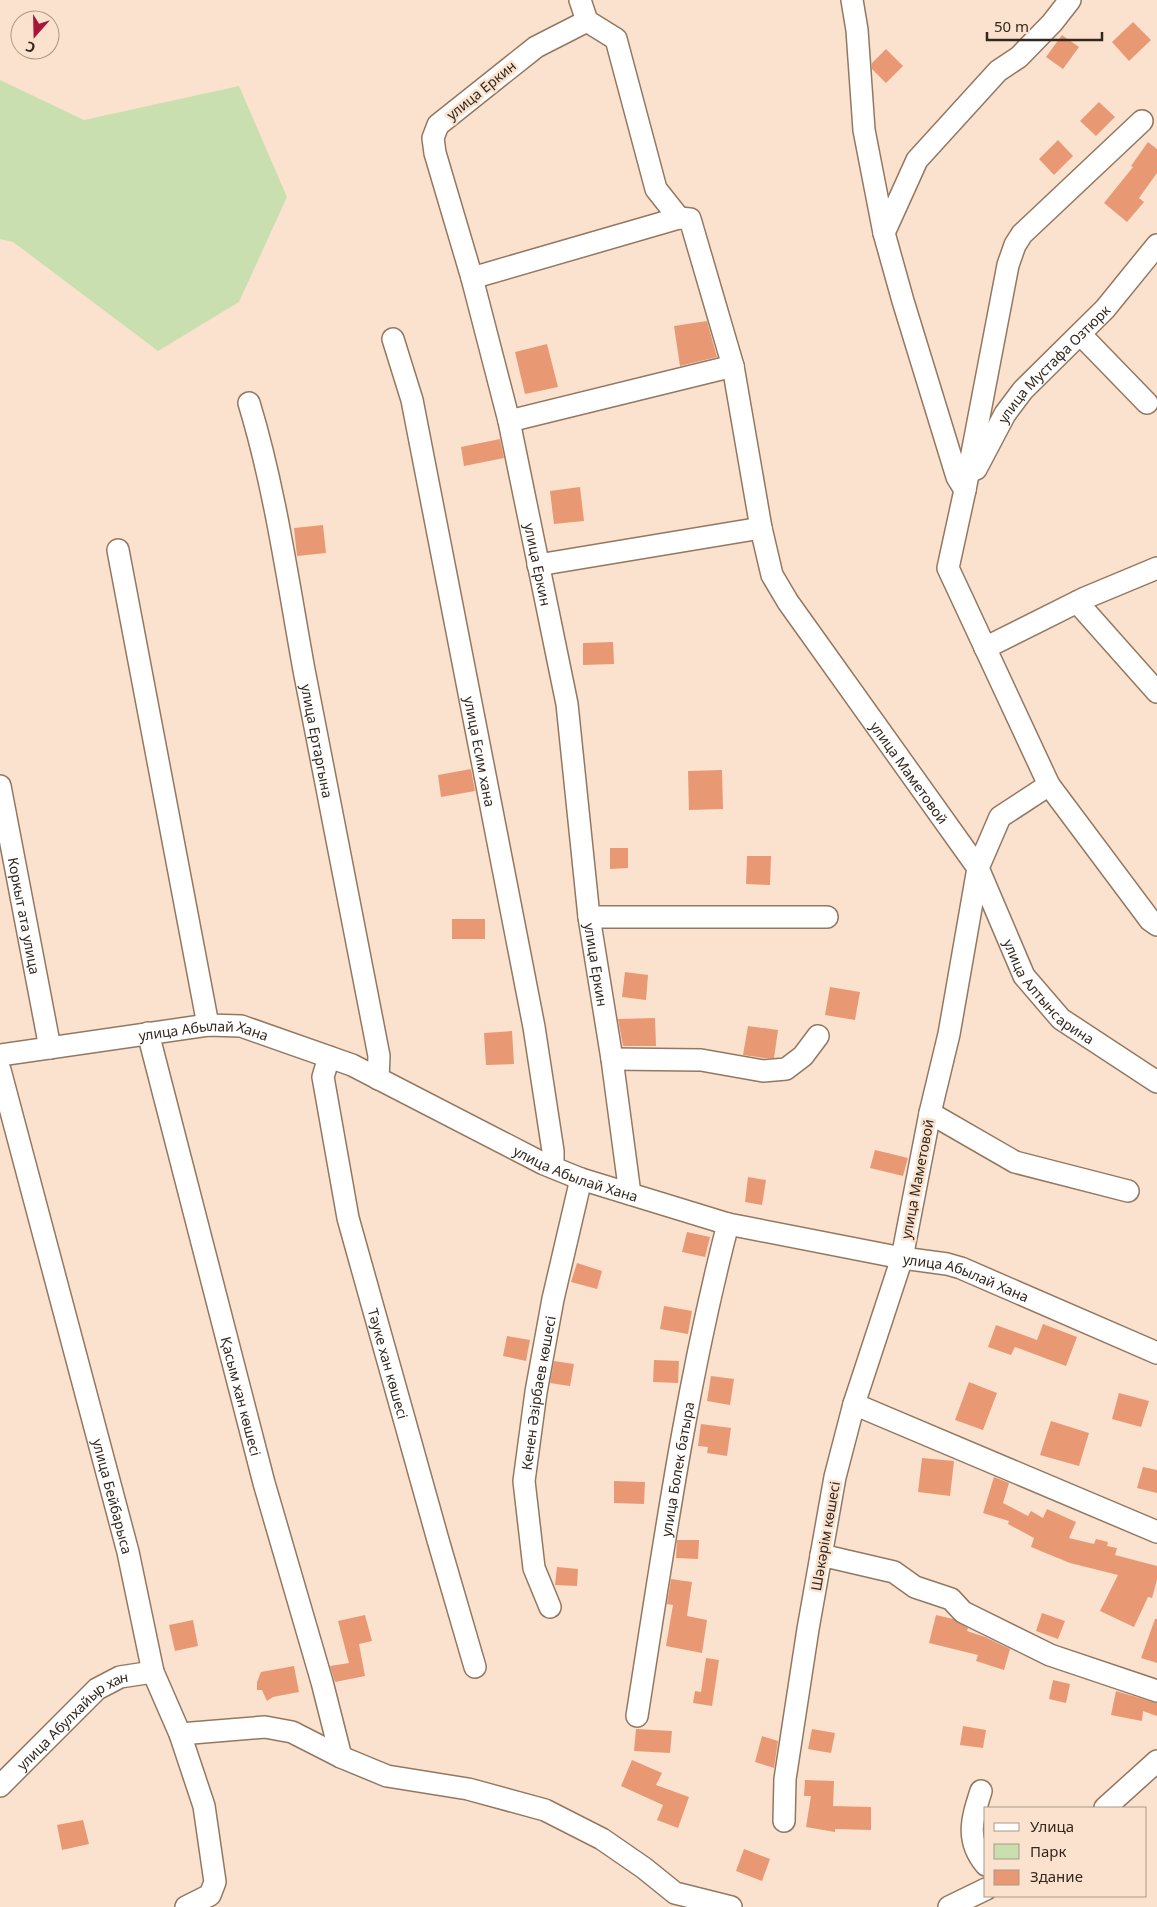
<svg xmlns="http://www.w3.org/2000/svg" width="1157" height="1907" viewBox="0 0 1157 1907" font-family="'Noto Sans',sans-serif">
	<rect width="100%" height="100%" fill="#fbe2ce"/>
	<path fill="#cadfb0" d="M0,80l84,40 155,-34 48,111 -48,105 -81,49 -145,-109 -13,-3z"/>
	<path fill="#e89974" d="M1133,22l18,18 -22,21 -17,-19z
		M1062,35l17,12 -16,22 -17,-12z
		M886,49l17,17 -17,17 -14,-14v-6z
		M1099,102l16,15 -19,19 -16,-15z
		M1058,140l15,16 -19,19 -15,-16z
		M1148,142l9,7v24l-18,25 5,4 -17,20 -23,-19 29,-36 -2,-1z
		M707,321l10,36 -37,9 -6,-40z
		M547,344l11,43 -33,7 -10,-42z
		M500,439l4,19 -40,8 -3,-19z
		M580,487l4,34 -30,3 -4,-33z
		M323,525l3,28 -29,3 -3,-28z
		M613,642l1,22 -31,1v-22z
		M471,769l4,22 -34,6 -3,-22z
		M722,770l1,39 -34,1 -1,-39z
		M610,848h18v20l-18,1z
		M747,856h24l-1,29 -24,-1z
		M452,919h33v20h-33z
		M625,972l23,3 -2,25 -24,-3z
		M830,987l30,5 -5,28 -30,-5z
		M655,1018l1,28h-33l-5,-27z
		M748,1026l30,4 -4,28h-10l-21,-3z
		M512,1031l2,33 -28,1 -2,-32z
		M875,1150l33,8 -5,18 -33,-8z
		M748,1177l18,3 -4,25 -17,-3z
		M687,1232l23,5 -5,20 -23,-5z
		M577,1263l25,8 -5,18 -26,-7z
		M664,1306l28,5 -4,23 -28,-5z
		M1043,1324l34,13 -11,29 -51,-19 -4,8 -23,-8 8,-22 41,15z
		M507,1336l23,4 -4,21 -23,-5z
		M654,1360l25,1 -1,22 -25,-1z
		M554,1361l20,3 -4,22 -20,-3z
		M711,1376l23,3 -4,26 -23,-4z
		M969,1382l28,11 -14,37 -28,-10z
		M1119,1393l30,8 -8,26 -29,-8z
		M1051,1421l38,12 -10,33 -39,-11z
		M701,1424l30,4 -4,28 -20,-3 1,-6 -10,-1z
		M922,1458l32,3 -4,35 -32,-4z
		M1143,1467l14,3v23l-20,-5z
		M994,1477l15,6 -6,20 25,13 3,-5 12,7 4,-9 29,13 -7,16 25,6 2,-5 12,3 -1,4 10,2 -2,7 42,11v14l-5,18 -4,-1 -14,30 -34,-16 18,-36 -48,-12 -39,-16 3,-9 -26,-14 1,-3 -26,-8z
		M614,1481l31,1 -1,22 -30,-1z
		M677,1540h22l-1,19 -22,-1z
		M557,1567l21,2 -1,17 -22,-1z
		M671,1579l21,3 -5,34 20,4 -5,33 -36,-7 7,-41 -6,-1z
		M1042,1613l23,8 -7,18 -22,-8z
		M365,1615l7,26 -13,3 6,32 -30,6 -5,-16 19,-3 -11,-42z
		M936,1615l17,4 15,9 -1,3 18,6 25,12 -6,21 -28,-9 2,-6 -49,-12z
		M1155,1619h2v44l-16,-5z
		M193,1620l5,26 -23,5 -6,-26z
		M706,1658l13,2 -7,46 -19,-3 2,-12 6,1z
		M294,1666l5,26 -26,5 -6,4 -5,-11h-5v-8l4,-10z
		M1053,1680l17,4 -4,19 -17,-4z
		M1116,1691l41,12v13l-14,-5 -1,10 -31,-6z
		M963,1726l23,4 -3,18 -23,-3z
		M636,1729l36,2 -2,22 -36,-2z
		M812,1729l23,4 -4,20 -23,-4z
		M762,1736l16,5 -4,27 -19,-6z
		M632,1760l30,13 -6,12 33,12 -11,31 -21,-8 6,-15 -42,-19z
		M805,1780l29,1 -1,25 38,1v23l-36,-1v3l-29,-5 5,-31h-7z
		M83,1820l6,24 -27,6 -5,-25z
		M744,1849l26,10 -8,22 -26,-10z"/>
	<g fill="none" stroke-linecap="round" stroke-linejoin="round">
		<g stroke="#937861" stroke-width="24">
			<g id="minor">
				<path id="s1" d="M852,0l5,30 7,100 20,103 19,68 54,176 8,13 -17,78 101,217 -49,32 -22,51 46,108 37,43 96,63"/>
				<path id="s2" d="M587,21l-51,26 -98,78 -5,13 2,15 37,125 37,143 58,283 22,213 23,142 18,135"/>
				<path d="M679,218l11,1 43,147 28,162"/>
				<path d="M884,233l33,-73 81,-89 21,-14 33,-34 18,-23"/>
				<path d="M472,278l207,-60 -23,-29 -40,-150 -29,-18 -7,-21"/>
				<path d="M1081,335l66,68"/>
				<path id="s3" d="M393,339l19,61 122,627 19,124v16"/>
				<path id="s4" d="M249,403c26,85 39,179 55,267 24,129 51,257 75,386l-1,23"/>
				<path d="M509,421l224,-55"/>
				<path id="s5" d="M976,469l29,-55 18,-24 82,-81 52,-64"/>
				<path d="M965,490l43,-225 7,-20 7,-11 120,-113"/>
				<path d="M118,550l90,475"/>
				<path id="s6" d="M538,565l223,-37 11,47 16,27 190,266 -29,166 -19,79 -28,145 -48,146 -19,73 -27,152 -23,150 -1,42"/>
				<path d="M1077,602l80,90"/>
				<path d="M985,648l100,-50 72,-30"/>
				<path d="M1049,785l101,135 7,5"/>
				<path id="s7" d="M0,786l50,262"/>
				<path d="M589,917h238"/>
				<path id="s8" d="M148,1033l116,450 58,199 19,75"/>
				<path id="s9" d="M0,1055l208,-30 33,1 111,39 192,99 37,15 147,45 174,34 45,6 14,4 196,85"/>
				<path id="s10" d="M329,1057l-6,20 25,141 90,322 37,127"/>
				<path d="M612,1059l89,1 62,11 23,-2 17,-13 15,-20"/>
				<path id="s11" d="M0,1070l128,482 25,120 27,62 24,72 11,76 -5,13 -24,12"/>
				<path d="M930,1113l85,49 113,29"/>
				<path d="M854,1404l303,128"/>
				<path d="M821,1555l73,17 21,15 36,12 12,13 87,43 107,36"/>
				<path id="s12" d="M550,1607l-16,-39 -10,-87 12,-89 17,-93 28,-120"/>
				<path id="s13" d="M637,1716c26,-165 49,-330 91,-492"/>
				<path d="M180,1734l85,-7 27,5 49,25 46,19 81,13 77,21 57,29 42,29 31,25 56,14"/>
				<path id="s14" d="M0,1786l97,-97 23,-12 33,-5"/>
				<path d="M981,1791c-9,28 -16,49 5,74"/>
				<path d="M1105,1808l52,-47"/>
				<path d="M949,1907l37,-18"/>
			</g>
		</g>
		<use href="#minor" stroke="#fff" stroke-width="21"/>
	</g>
	<g text-anchor="middle" dominant-baseline="central" stroke-width="5" stroke-linejoin="round" paint-order="stroke">
		<g font-size="14" fill="#33281e" stroke="#fbe2ce">
			<text transform="translate(481 90) rotate(-39)">улица Еркин</text>
			<text stroke="none"><textPath href="#s5" startOffset="132">улица Мустафа Озтюрк</textPath></text>
			<text stroke="none"><textPath href="#s2" startOffset="636">улица Еркин</textPath></text>
			<text stroke="none"><textPath href="#s4" startOffset="345">улица Ертаргына</textPath></text>
			<text stroke="none"><textPath href="#s3" startOffset="422">улица Есим хана</textPath></text>
			<text stroke="none"><textPath href="#s6" startOffset="515">улица Маметовой</textPath></text>
			<text stroke="none"><textPath href="#s7" startOffset="132">Коркыт ата улица</textPath></text>
			<text stroke="none"><textPath href="#s2" startOffset="1041">улица Еркин</textPath></text>
			<text stroke="none"><textPath href="#s1" startOffset="1084">улица Алтынсарина</textPath></text>
			<text stroke="none"><textPath href="#s9" startOffset="206">улица Абылай Хана</textPath></text>
			<text stroke="none"><textPath href="#s9" startOffset="610">улица Абылай Хана</textPath></text>
			<text transform="translate(917 1179) rotate(-79)">улица Маметовой</text>
			<text stroke="none"><textPath href="#s9" startOffset="1015">улица Абылай Хана</textPath></text>
			<text stroke="none"><textPath href="#s10" startOffset="315">Тәуке хан көшесі</textPath></text>
			<text stroke="none"><textPath href="#s12" startOffset="219">Кенен Әзірбаев көшесі</textPath></text>
			<text stroke="none"><textPath href="#s8" startOffset="375">Қасым хан көшесі</textPath></text>
			<text stroke="none"><textPath href="#s13" startOffset="250">улица Болек батыра</textPath></text>
			<text stroke="none"><textPath href="#s11" startOffset="441">улица Бейбарыса</textPath></text>
			<text transform="translate(825 1536) rotate(-80)">Шәкәрім көшесі</text>
			<text stroke="none"><textPath href="#s14" startOffset="99">улица Абулхайыр хан</textPath></text>
		</g>
	</g>
	<rect x="984" y="1807" width="162" height="90" fill="#fbe2ce" stroke="#ab9888"/>
	<rect x="994" y="1823" width="25" height="8" fill="#ffffff" stroke="#ab9888"/>
	<text x="1030" y="1832" font-size="15" fill="#33281e">Улица</text>
	<rect x="994" y="1844" width="25" height="15" fill="#cadfb0" stroke="#ab9888"/>
	<text x="1030" y="1857" font-size="15" fill="#33281e">Парк</text>
	<rect x="994" y="1870" width="25" height="15" fill="#e89974" stroke="#ab9888"/>
	<text x="1030" y="1882" font-size="15" fill="#33281e">Здание</text>
	<g transform="translate(35 35) rotate(200)"><circle r="24" fill="#fbe2ce" stroke="#ab9888"/>
	<path d="M0-4L9 19L0 12L-9 19Z" fill="#aa133a"/>
	<text y="-8" font-size="14" font-weight="bold" text-anchor="middle" fill="#33281e">С</text>
	</g>
	<path d="M987 32v8h115v-8" fill="none" stroke="#33281e" stroke-width="2.5"/>
	<text x="994" y="32" font-size="15" fill="#33281e" stroke="#fbe2ce" stroke-width="4" paint-order="stroke">50 m</text>
</svg>
